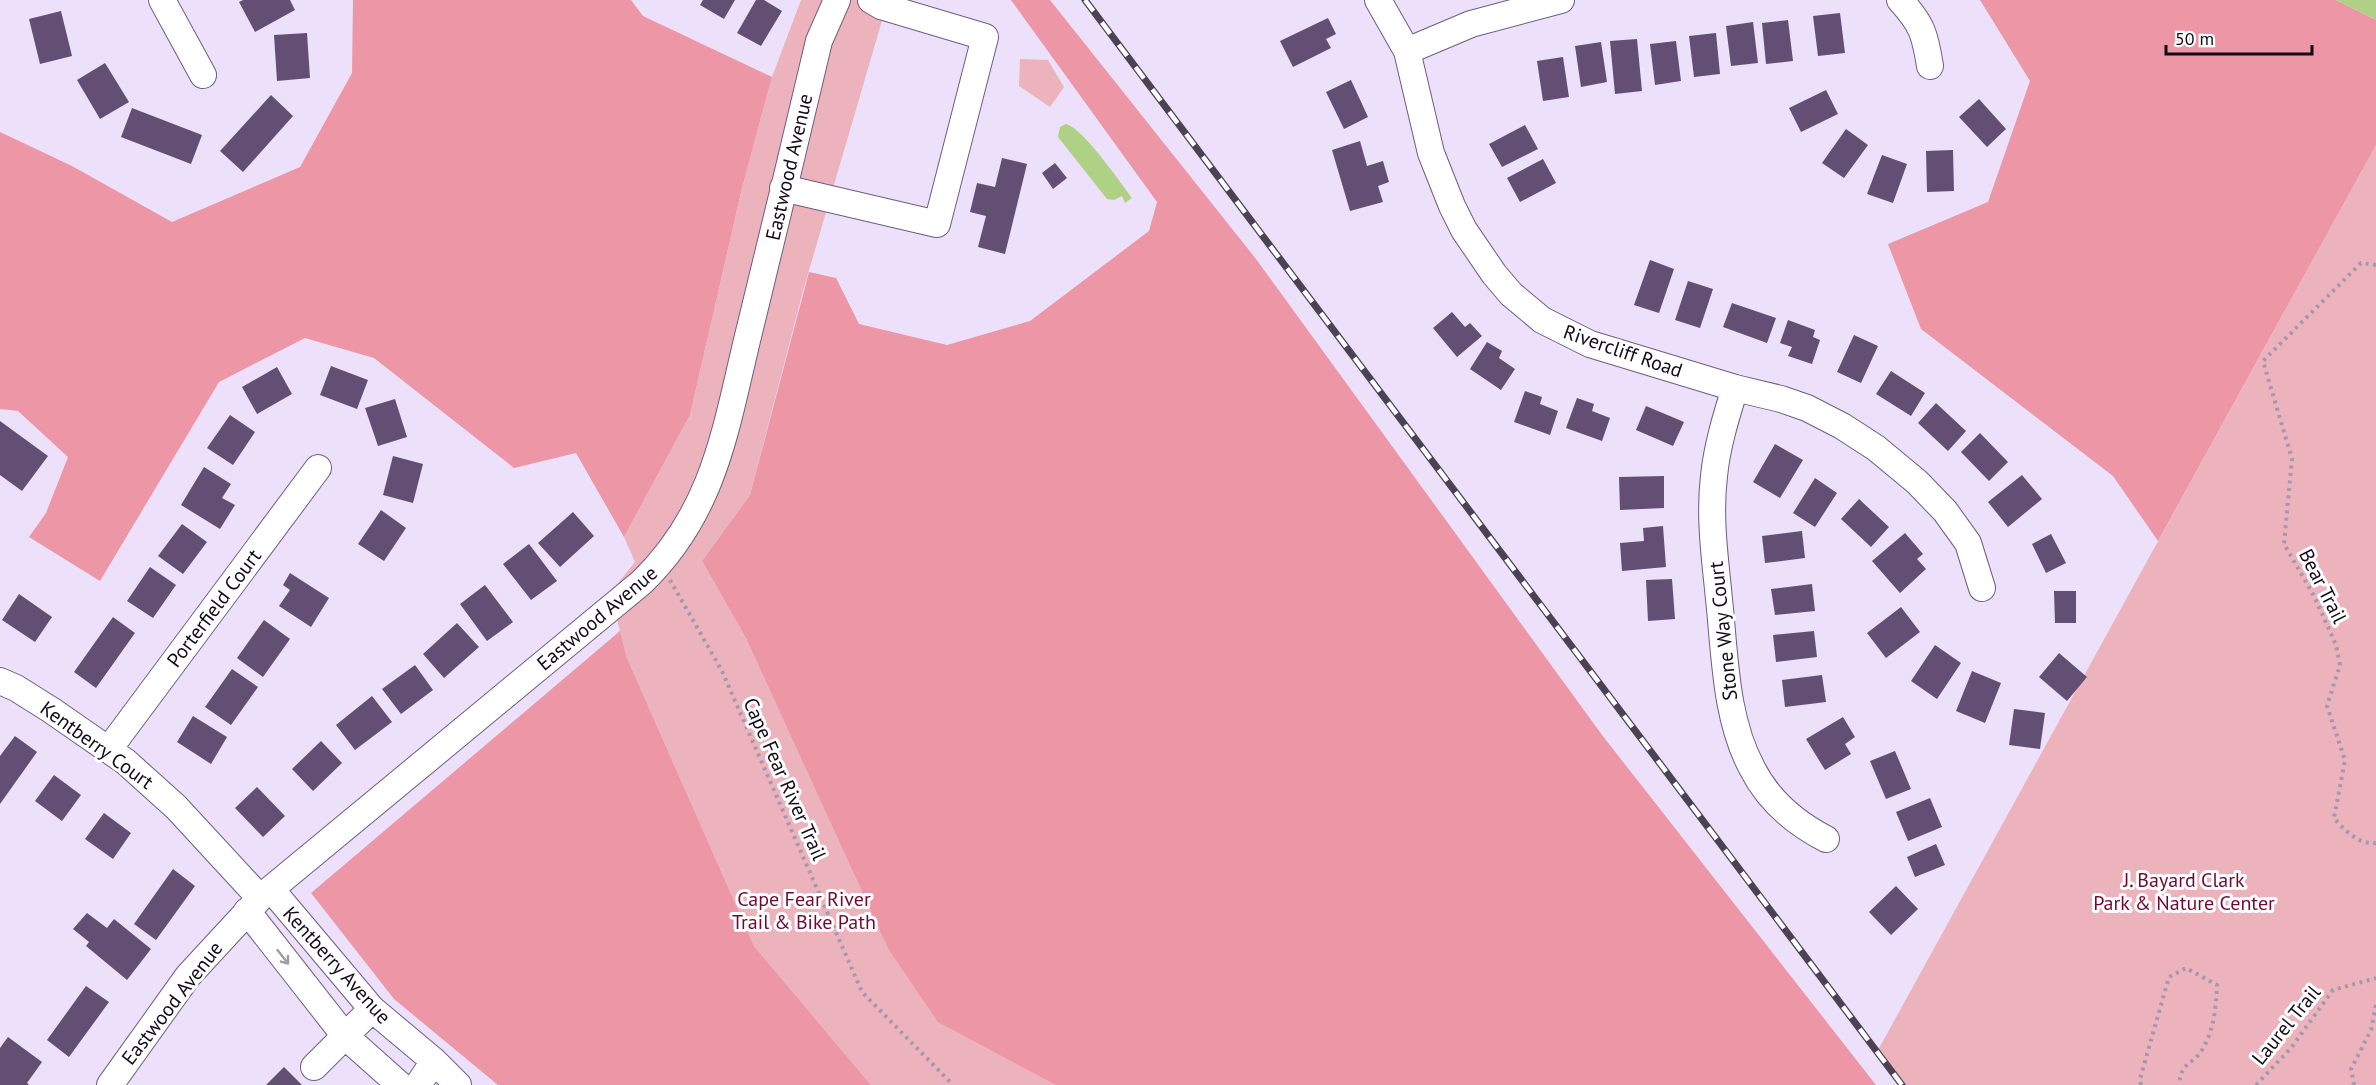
<svg xmlns="http://www.w3.org/2000/svg" width="2376" height="1085" viewBox="0 0 2376 1085" font-family="'PT Sans',sans-serif">
	<rect width="100%" height="100%" fill="#ede0fa"/>
	<path fill="#edb3bc" d="M801,0h87l-85,291 -53,204 -48,66 45,79 400,445h-276l-117,-139 -127,-288 -17,-65 25,-31 -11,-25 66,-122 52,-227 30,-111z
		M1020,59l28,1 16,27 -14,20 -31,-21z
		M2376,145v940h-474l-25,-33z"/>
	<path fill="#ed96a6" d="M353,0h278l12,16 129,61 -30,111 -52,227 -66,122 -48,-84 -62,15 -140,-110 -69,-20 -86,44 -119,199 -71,-44 17,-24 22,-56 -50,-46 -18,-2v-277l72,34 100,56 128,-55 52,-94z
		M1011,0h39l206,259 346,476 274,350h-820l-118,-63 -49,-72 -142,-310 -45,-79 48,-66 59,-223 27,6 23,46 88,21 83,-24 119,-90 8,-29z
		M1980,0h356l40,20v125l-218,396 -45,-65 -192,-147 -33,-85 100,-42 42,-121z
		M620,631l7,27 127,288 117,139h-373l-104,-86 -83,-106z"/>
	<path fill="#afd186" d="M2336,0h40v20z
		M1066,124c16,3 55,59 66,74l-7,5 -3,-7 -8,4 -7,-1 -49,-62 2,-10z"/>
	<path fill="#624f73" d="M243,0h47l5,10 -40,22 -16,-30z
		M703,0h32l-11,19 -24,-14z
		M756,0h8l18,11 -21,35 -24,-13z
		M61,11l11,45 -32,8 -11,-45z
		M1840,13l5,40 -27,3 -5,-40z
		M1328,18l8,16 -10,5 5,9 -38,19 -13,-26z
		M1788,20l5,41 -27,3 -4,-41z
		M1753,22l5,41 -27,3 -5,-40z
		M307,33l3,45 -33,3 -3,-46z
		M1716,33l4,41 -26,3 -5,-41z
		M1637,39l5,52 -27,3 -5,-53z
		M1676,41l5,40 -26,4 -5,-41z
		M1601,42l6,40 -26,5 -6,-41z
		M1563,57l6,40 -26,4 -6,-40z
		M105,63l24,39 -29,17 -23,-39z
		M1351,80l17,37 -24,12 -18,-37z
		M1826,90l12,24 -37,18 -12,-24z
		M271,95l22,21 -50,56 -23,-21z
		M1979,99l27,30 -19,18 -28,-30z
		M132,108l70,27 -11,29 -70,-27z
		M1525,125l13,24 -36,18 -13,-23z
		M1846,129l22,16 -24,33 -22,-15z
		M1360,141l7,25 16,-5 6,21 -11,4 5,16 -33,9 -18,-61z
		M1953,150l1,41 -27,1 -1,-41z
		M1882,155l25,9 -14,39 -26,-9z
		M1002,158l25,6 -22,90 -27,-7 8,-31 -16,-4 7,-29 18,4z
		M1543,159l13,24 -36,19 -13,-24z
		M1055,163l12,15 -14,11 -11,-16z
		M1650,260l24,9 -15,44 -25,-8z
		M1688,281l25,8 -13,39 -25,-8z
		M1732,303l44,15 -9,25 -44,-16z
		M1452,312l13,15 5,-4 12,13 -25,21 -24,-29z
		M1788,320l27,10 -2,7 7,3 -8,24 -24,-8 4,-9 -12,-4z
		M1854,335l24,11 -17,37 -24,-11z
		M1487,342l15,9 -3,7 16,11 -14,21 -31,-21z
		M331,366l37,14 -11,29 -37,-14z
		M277,367l15,27 -35,20 -15,-27z
		M1891,371l34,22 -14,23 -35,-22z
		M1525,391l17,6 -2,7 18,7 -8,24 -36,-13z
		M1577,398l17,6 -2,7 18,7 -8,23 -36,-13z
		M395,399l12,38 -29,9 -13,-38z
		M1936,403l30,28 -18,20 -30,-28z
		M1646,406l38,16 -11,24 -37,-16z
		M230,415l25,17 -22,33 -26,-17z
		M0,421l48,35 -26,35 -22,-16z
		M1980,433l28,29 -19,19 -28,-29z
		M1775,444l28,16 -23,38 -27,-16z
		M393,456l30,8 -10,39 -30,-8z
		M204,467l27,17 -9,14 13,7 -15,24 -39,-24z
		M2022,475l20,24 -34,28 -20,-25z
		M1664,476v32l-44,2 -1,-33z
		M1815,478l22,15 -22,34 -22,-14z
		M1859,499l30,28 -18,20 -30,-28z
		M381,510l25,18 -22,33 -26,-17z
		M573,512l21,24 -34,31 -22,-24z
		M182,524l25,18 -24,32 -25,-18z
		M1663,526l3,41 -44,4 -2,-28 24,-2 -1,-13z
		M1802,531l3,27 -40,5 -3,-27z
		M1905,533l18,21 -6,5 9,10 -26,24 -28,-32z
		M2051,534l15,29 -20,10 -14,-29z
		M529,544l28,37 -26,19 -28,-36z
		M150,567l26,18 -23,33 -26,-17z
		M290,573l39,25 -18,29 -32,-21 11,-16 -7,-5z
		M1672,579l3,40 -27,2 -2,-41z
		M1812,584l3,27 -40,4 -4,-26z
		M485,585l28,37 -26,19 -27,-37z
		M2054,591h22v32h-21z
		M19,594l33,23 -17,25 -33,-22z
		M1901,607l19,25 -34,26 -19,-25z
		M113,617l22,16 -39,55 -22,-16z
		M264,620l26,19 -27,38 -26,-19z
		M457,623l22,24 -35,31 -21,-24z
		M1814,631l3,26 -41,5 -3,-27z
		M1935,645l26,18 -24,36 -26,-18z
		M2059,653l28,24 -20,24 -28,-24z
		M415,665l18,25 -32,24 -19,-25z
		M232,669l26,18 -27,38 -26,-18z
		M1972,671l29,12 -16,40 -29,-12z
		M1822,675l4,27 -41,5 -3,-27z
		M372,696l20,26 -37,28 -19,-25z
		M2014,709l31,4 -5,36 -31,-4z
		M193,716l34,21 -16,27 -34,-22z
		M1843,717l12,20 -10,7 6,10 -26,16 -19,-31z
		M15,736l22,16 -37,52v-48z
		M321,741l21,22 -29,28 -21,-22z
		M1895,751l16,38 -25,10 -16,-38z
		M54,775l27,20 -19,26 -27,-20z
		M257,787l28,29 -22,21 -28,-29z
		M1930,798l12,29 -34,14 -12,-29z
		M104,813l27,20 -18,26 -28,-20z
		M1936,844l9,21 -30,12 -8,-20z
		M173,869l22,17 -39,54 -22,-16z
		M1896,886l22,23 -27,26 -22,-23z
		M87,913l20,15 7,-9 37,30 -24,31 -41,-34 3,-4 -16,-13z
		M86,986l23,16 -40,55 -22,-17z
		M8,1037l34,25 -15,21 2,2h-29v-37z
		M284,1067l18,18h-36z"/>
	<g fill="none" stroke-linecap="round" stroke-linejoin="round">
		<g stroke="#705c81" stroke-width="28">
			<path id="minor" d="M162,0l41,75
				M1378,0l29,51 24,102 21,53 12,24 30,44 17,20 31,26 48,24 145,44 46,11 26,9 35,18 34,22 41,34 28,29 23,32 14,45
				M1900,0c22,24 25,34 30,66
				M1407,51l64,-27 90,-24
				M783,188l154,36 48,-187 -104,-31 -10,-6
				M1735,388c-9,29 -18,58 -21,88 -5,41 1,82 5,123 6,56 6,119 33,169 16,32 43,55 74,71
				M0,681l16,7 35,22 75,52 50,45 84,91
				M109,749l209,-281
				M271,889l101,120 62,52
				M247,911l98,125 55,49
				M314,1067l58,-58
				M110,1085l78,-109 72,-78 382,-316c75,-73 84,-158 108,-254 24,-96 46,-191 69,-287l18,-41
				M418,1085l16,-24 24,24"/>
		</g>
		<path stroke="#a398ae" stroke-width="4" stroke-dasharray="3 4.5" stroke-linecap="butt" d="M2376,265l-15,-2 -98,98 29,98 -8,85 30,52 22,49 4,20 -13,41 18,54 -11,58c10,12 25,27 42,25
			M670,580l52,91 140,321 91,93
			M2141,1085l-1,-6 29,-102 17,-9 31,17c-1,23 -3,45 -15,65 -11,17 -20,10 -23,35
			M2256,1085l35,-37 42,-58 43,-12
			M2354,1085l-3,-16 20,-39 5,-25"/>
		<use href="#minor" stroke="#fff" stroke-width="26"/>
		<g stroke="#4b4354" stroke-width="7">
			<path id="rail" d="M1085,0l817,1085"/>
		</g>
		<use href="#rail" stroke="#fff" stroke-width="4.5" stroke-dasharray="14" stroke-linecap="butt"/>
	</g>
	<defs><path id="oneway-shaft" d="M-6 0H5M1.5-3L5.5 0L1.5 3" fill="none" stroke-width="1.6" stroke-linecap="round" stroke-linejoin="round" transform="scale(1.5)"/></defs>
	<use stroke="#a09da3" href="#oneway-shaft" transform="translate(283 957) rotate(52)"/>
	<g text-anchor="middle" dominant-baseline="central" stroke-width="6" stroke-linejoin="round" paint-order="stroke">
		<g font-size="20" fill="#110a18" stroke="#fff">
			<text transform="translate(789 167) rotate(-77)">Eastwood Avenue</text>
			<text transform="translate(1623 351) rotate(19)">Rivercliff Road</text>
			<text transform="translate(2323 586) rotate(63)">Bear Trail</text>
			<text transform="translate(214 608) rotate(-53)">Porterfield Court</text>
			<text transform="translate(597 618) rotate(-40)">Eastwood Avenue</text>
			<text transform="translate(1723 631) rotate(-96)">Stone Way Court</text>
			<text transform="translate(97 745) rotate(36)">Kentberry Court</text>
			<text transform="translate(785 779) rotate(66)">Cape Fear River Trail</text>
			<text transform="translate(337 965) rotate(48)">Kentberry Avenue</text>
			<text transform="translate(172 1003) rotate(-52)">Eastwood Avenue</text>
			<text transform="translate(2286 1025) rotate(-51)">Laurel Trail</text>
		</g>
		<g font-size="20" fill="#71092e" stroke="#fff">
			<text x="2184" y="880">J. Bayard Clark<tspan x="2184" dy="23">Park &amp; Nature Center</tspan></text>
			<text x="804" y="899">Cape Fear River<tspan x="804" dy="23">Trail &amp; Bike Path</tspan></text>
		</g>
	</g>
	<path d="M2166 45v9h146v-9" fill="none" stroke="#110a18" stroke-width="3"/>
	<text x="2175" y="45" font-size="18" fill="#110a18" stroke="#ffffff" stroke-width="4.5" paint-order="stroke">50 m</text>
</svg>
